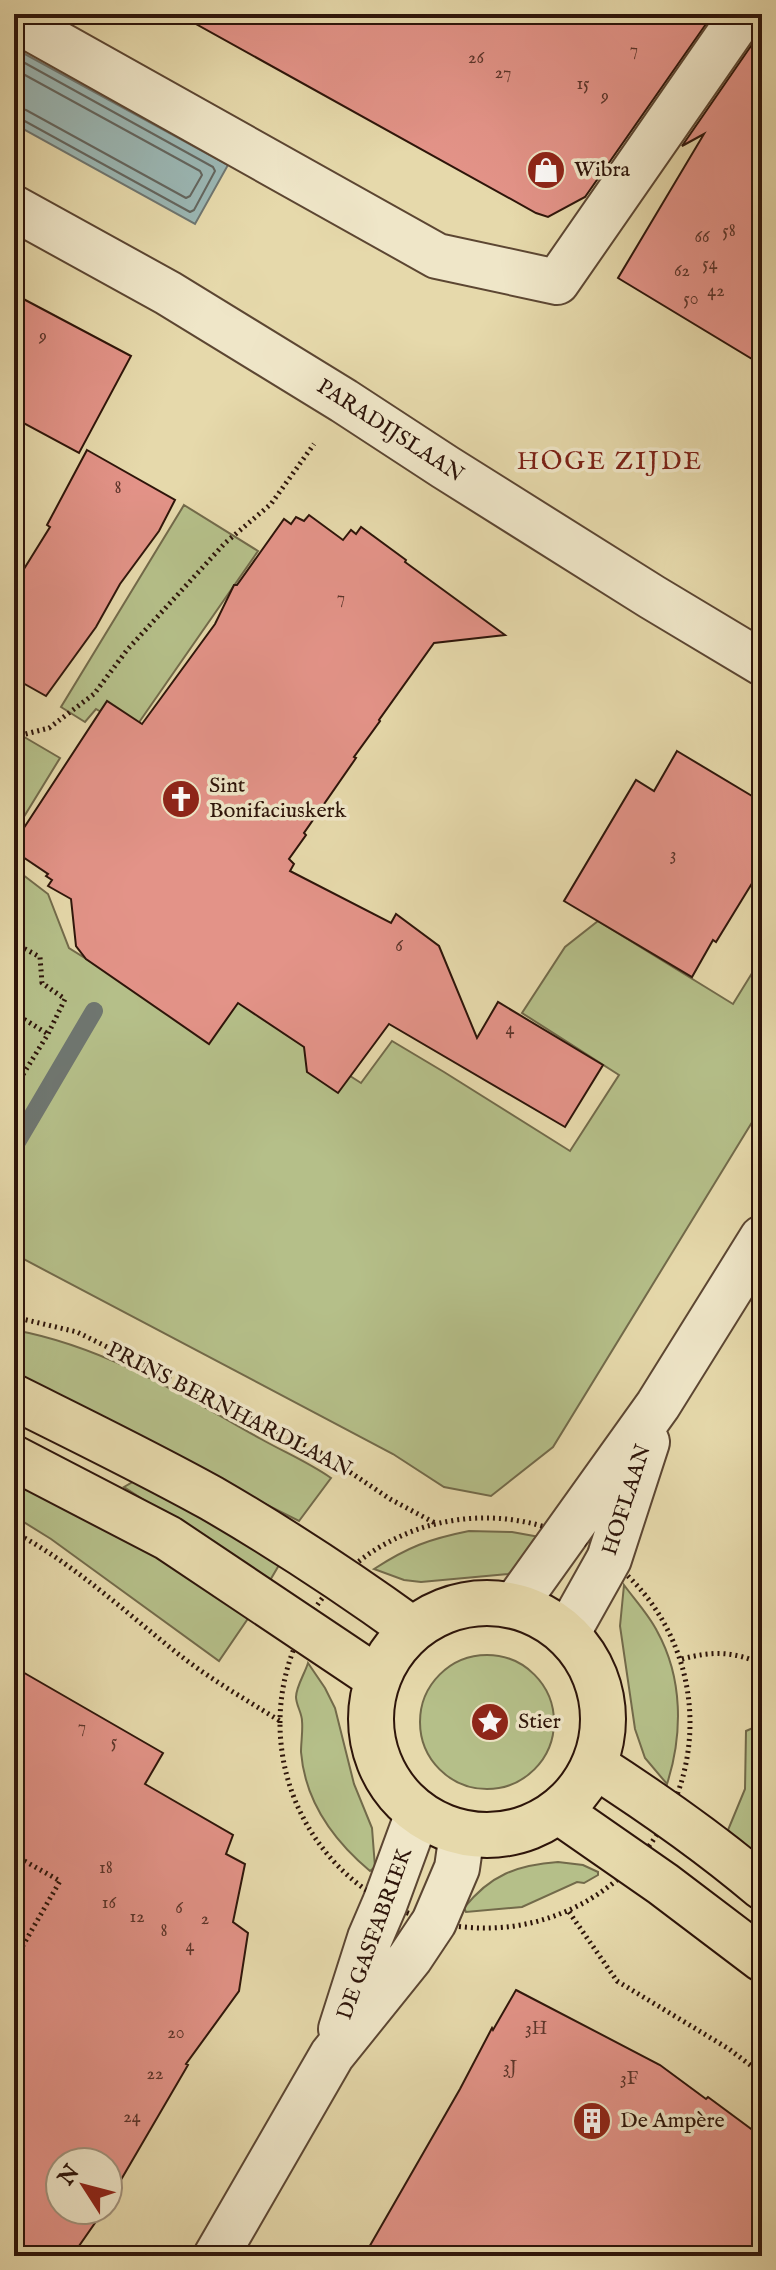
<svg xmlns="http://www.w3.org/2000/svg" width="776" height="2270" viewBox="0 0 776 2270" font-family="'IM FELL English',serif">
	<rect width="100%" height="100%" fill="#e6d9ab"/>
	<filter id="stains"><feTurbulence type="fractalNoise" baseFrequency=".0025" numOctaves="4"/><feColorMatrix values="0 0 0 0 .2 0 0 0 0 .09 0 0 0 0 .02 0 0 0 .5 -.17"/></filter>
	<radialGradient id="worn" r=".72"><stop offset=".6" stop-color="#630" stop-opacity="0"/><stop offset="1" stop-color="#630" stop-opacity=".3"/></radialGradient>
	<path fill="#b5bf89" stroke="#726a4a" stroke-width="2" d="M184,505l74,46 -125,180 -37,-22 -11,13 -24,-15z
		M14,731l46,27 -46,75z
		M14,868l34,26 21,54 77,48 90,-48 46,84 79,51 31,-42 52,31 126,79 49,-76 -97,-62 43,-66 33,-26 135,83 29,-47v149l-209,341 -62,49 -47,-9 -51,-33 -379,-200z
		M14,1330c89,16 169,65 247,109 23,13 47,23 70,39l-32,43 -285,-144z
		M14,1472l83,47 152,98 -30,44 -168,-122 -37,-23z
		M138,1479l144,81 -13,22 -145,-95z
		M469,1531l43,1 33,6 -21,28 -16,8 -87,8 -17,-2 -30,-11c34,-22 55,-30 95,-38z
		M624,1585c11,15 25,30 33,46 26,47 26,103 10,153l-22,-26 -10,-29 -15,-103z
		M420 1722a67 67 0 1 1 134 0a67 67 0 1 1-134 0Z
		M308,1663l17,25 10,20 19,76 18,44 3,39 -5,4c-37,-31 -65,-69 -69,-119 0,-10 2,-21 1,-31 0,-8 -6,-16 -6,-24 0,-10 9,-24 12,-34z
		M762,1724v138l-34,-32 17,-41 1,-58z
		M558,1862l25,3 15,7v3l-14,8 -7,-1 -55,25 -56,5 -2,-4c26,-33 53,-43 94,-46z"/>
	<path fill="#9bb7b4" stroke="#6f7670" stroke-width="2" d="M14,48l214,117 -33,59 -181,-100z"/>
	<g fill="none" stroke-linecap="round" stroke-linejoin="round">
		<path stroke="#64665f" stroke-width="2" d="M14,57l199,110 2,4 -21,39 -4,2 -169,-93 -7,-1
			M14,69l186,102 2,4 -12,21 -4,2 -160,-88 -12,-3"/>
		<path stroke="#6f7670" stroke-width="18" d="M14,1147l80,-136"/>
	</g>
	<path fill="#e39388" stroke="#2e150a" stroke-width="2" d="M178,14h535l-128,183 -37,20 -12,-4z
		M762,30v335l-144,-87 86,-144 -22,12z
		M14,294l117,62 -52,97 -65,-35z
		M87,450l88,50 -16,31 -39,53 -24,43 -50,69 -32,-18v-93l36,-58 -3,-2z
		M309,515l34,25 8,-10 5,4 5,-7 45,33 -1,2 100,73 -71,8 -55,77 1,1 -26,36 2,1 -52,75 2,2 -17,24 5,5 -4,7 101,52 5,-9 43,32 38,92 21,-36 105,63 -38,62 -176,-103 -51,69 -31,-21 -3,-25 -66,-44 -29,41 -123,-85 -10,-13 -5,-47 -23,-13 4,-6 -6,-4 2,-2 -34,-23v-8l93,-142 35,23 73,-100 19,-39h3l47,-66 7,5 5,-7 8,4z
		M677,751l85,51v65l-46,75 -3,-2 -21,37 -128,-76 72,-121 18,11z
		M14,1667l149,86 -18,31 88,51 -7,19 19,10 -12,58 15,11 -9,58 -53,73 2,1 -80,137v-40h-48v48h44l-32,46h-58z
		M516,1990l144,75 46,34 2,-2 54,40v119h-398l96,-167 32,-61 1,2z"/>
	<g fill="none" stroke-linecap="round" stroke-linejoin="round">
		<g stroke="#5c4632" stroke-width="48">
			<path id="minor" d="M14,19l423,237 120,26 186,-268
				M14,208l154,85 176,108 101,66 207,130 110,66
				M515,1605l143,-200 104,-167
				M567,1634l42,-75 38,-117
				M341,2029l29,-91 15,-35 33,-90
				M216,2256l116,-201 78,-97 24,-36 23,-54 5,-35"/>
		</g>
		<g stroke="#2e150a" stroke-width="48">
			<path id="major" d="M14,1397c66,33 132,65 197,101 69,40 136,84 201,131
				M14,1458l154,80 209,140
				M371 1719a116 116 0 1 1 232 0a116 116 0 1 1-232 0Z
				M594,1765c59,38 115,77 168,122
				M558,1811l105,73 99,75"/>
		</g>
		<path stroke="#2e150a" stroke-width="5" stroke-dasharray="2 4" stroke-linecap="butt" d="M14,737l35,-9 45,-34 33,-44 98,-107 46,-39 43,-60
			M14,943l26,14 2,26 23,16 -17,35 -34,55
			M14,1013l34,21
			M14,1307l3,11
			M14,1317l63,15 246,122 67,45 45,24
			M280 1723a205 205 0 1 1 410 0a205 205 0 1 1-410 0Z
			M14,1532c60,32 110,79 163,121 33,26 68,46 103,68
			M682,1659c30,-8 51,-8 80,5
			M14,1855l46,26 -46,80
			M569,1912l48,69 112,68 33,25"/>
		<use href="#minor" stroke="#efe6c8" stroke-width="44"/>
		<use href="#major" stroke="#e6d9ab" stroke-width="44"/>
	</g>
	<defs>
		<g id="shop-disc" transform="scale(2)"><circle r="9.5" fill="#8f2418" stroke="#efe6c8"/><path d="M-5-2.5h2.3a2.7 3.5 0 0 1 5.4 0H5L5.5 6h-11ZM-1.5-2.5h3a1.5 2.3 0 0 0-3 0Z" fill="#fff"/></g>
		<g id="church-disc" transform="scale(2)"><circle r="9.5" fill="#8f2418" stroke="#efe6c8"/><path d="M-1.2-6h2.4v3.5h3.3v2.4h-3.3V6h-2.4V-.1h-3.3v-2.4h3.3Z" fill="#fff"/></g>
		<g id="sight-disc" transform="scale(2)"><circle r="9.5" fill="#8f2418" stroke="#efe6c8"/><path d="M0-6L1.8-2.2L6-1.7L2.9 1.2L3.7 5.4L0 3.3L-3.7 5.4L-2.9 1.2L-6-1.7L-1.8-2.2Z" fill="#fff"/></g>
		<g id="building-disc" transform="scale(2)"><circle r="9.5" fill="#8f2418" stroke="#efe6c8"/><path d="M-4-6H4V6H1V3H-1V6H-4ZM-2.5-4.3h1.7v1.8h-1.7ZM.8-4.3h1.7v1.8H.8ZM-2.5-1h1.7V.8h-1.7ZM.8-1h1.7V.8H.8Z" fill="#fff"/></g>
	</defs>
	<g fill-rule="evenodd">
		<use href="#shop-disc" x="546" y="170"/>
		<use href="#church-disc" x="181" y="799"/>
		<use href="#sight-disc" x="490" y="1722"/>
		<use href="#building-disc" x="592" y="2121"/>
	</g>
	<g text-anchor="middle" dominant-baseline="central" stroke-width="7" stroke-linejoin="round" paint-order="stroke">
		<g font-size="18" fill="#5b342a">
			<text x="634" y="50">7</text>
			<text x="476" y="58">26</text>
			<text x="503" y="73">27</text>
			<text x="583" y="84">15</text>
			<text x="605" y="96">9</text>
			<text x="729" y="231">58</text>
			<text x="702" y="237">66</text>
			<text x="710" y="264">54</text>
			<text x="682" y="271">62</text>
			<text x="716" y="291">42</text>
			<text x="691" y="299">50</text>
			<text x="43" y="336">9</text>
			<text x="118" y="488">8</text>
			<text x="341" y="598">7</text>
			<text x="673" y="855">3</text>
			<text x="399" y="946">6</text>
			<text x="510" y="1029">4</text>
			<text x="82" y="1727">7</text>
			<text x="114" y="1742">5</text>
			<text x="106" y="1868">18</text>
			<text x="109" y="1903">16</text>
			<text x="179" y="1908">6</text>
			<text x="137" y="1917">12</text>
			<text x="205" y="1919">2</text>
			<text x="164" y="1931">8</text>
			<text x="190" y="1946">4</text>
			<text x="536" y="2029">3H</text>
			<text x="176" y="2033">20</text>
			<text x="510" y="2068">3J</text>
			<text x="155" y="2074">22</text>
			<text x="629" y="2079">3F</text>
			<text x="132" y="2117">24</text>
		</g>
		<g font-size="22" fill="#2e150a" stroke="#efe6c8" text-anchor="start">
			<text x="574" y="170">Wibra</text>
			<text x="209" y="786">Sint<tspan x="209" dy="25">Bonifaciuskerk</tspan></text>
			<text x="518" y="1722">Stier</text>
			<text x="620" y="2121">De Ampère</text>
		</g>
		<g font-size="22" fill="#2e150a" stroke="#efe6c8">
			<text transform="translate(390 431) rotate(33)">PARADIJSLAAN</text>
			<text transform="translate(229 1410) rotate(27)">PRINS BERNHARDLAAN</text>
			<text transform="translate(627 1500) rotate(-72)">HOFLAAN</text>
			<text transform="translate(375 1934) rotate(-70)">DE GASFABRIEK</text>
		</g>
		<g font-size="26" letter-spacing="2" fill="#7a1f14" stroke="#efe6c8">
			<text x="610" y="461">HOGE ZIJDE</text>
		</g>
	</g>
	<rect width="776" height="2270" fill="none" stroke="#e6d9ab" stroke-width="48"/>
	<rect x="16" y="16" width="744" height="2238" fill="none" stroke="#2e150a" stroke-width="4"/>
	<rect x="24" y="24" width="728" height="2222" fill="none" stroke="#2e150a" stroke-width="2"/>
	<g transform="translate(84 2186) rotate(306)"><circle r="38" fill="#efe6c8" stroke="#a2927c" stroke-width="2"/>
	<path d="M0-6L14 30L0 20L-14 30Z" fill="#8f2418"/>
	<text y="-12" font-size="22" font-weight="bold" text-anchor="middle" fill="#2e150a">N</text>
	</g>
	<rect width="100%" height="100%" filter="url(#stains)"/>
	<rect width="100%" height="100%" fill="url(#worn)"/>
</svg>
